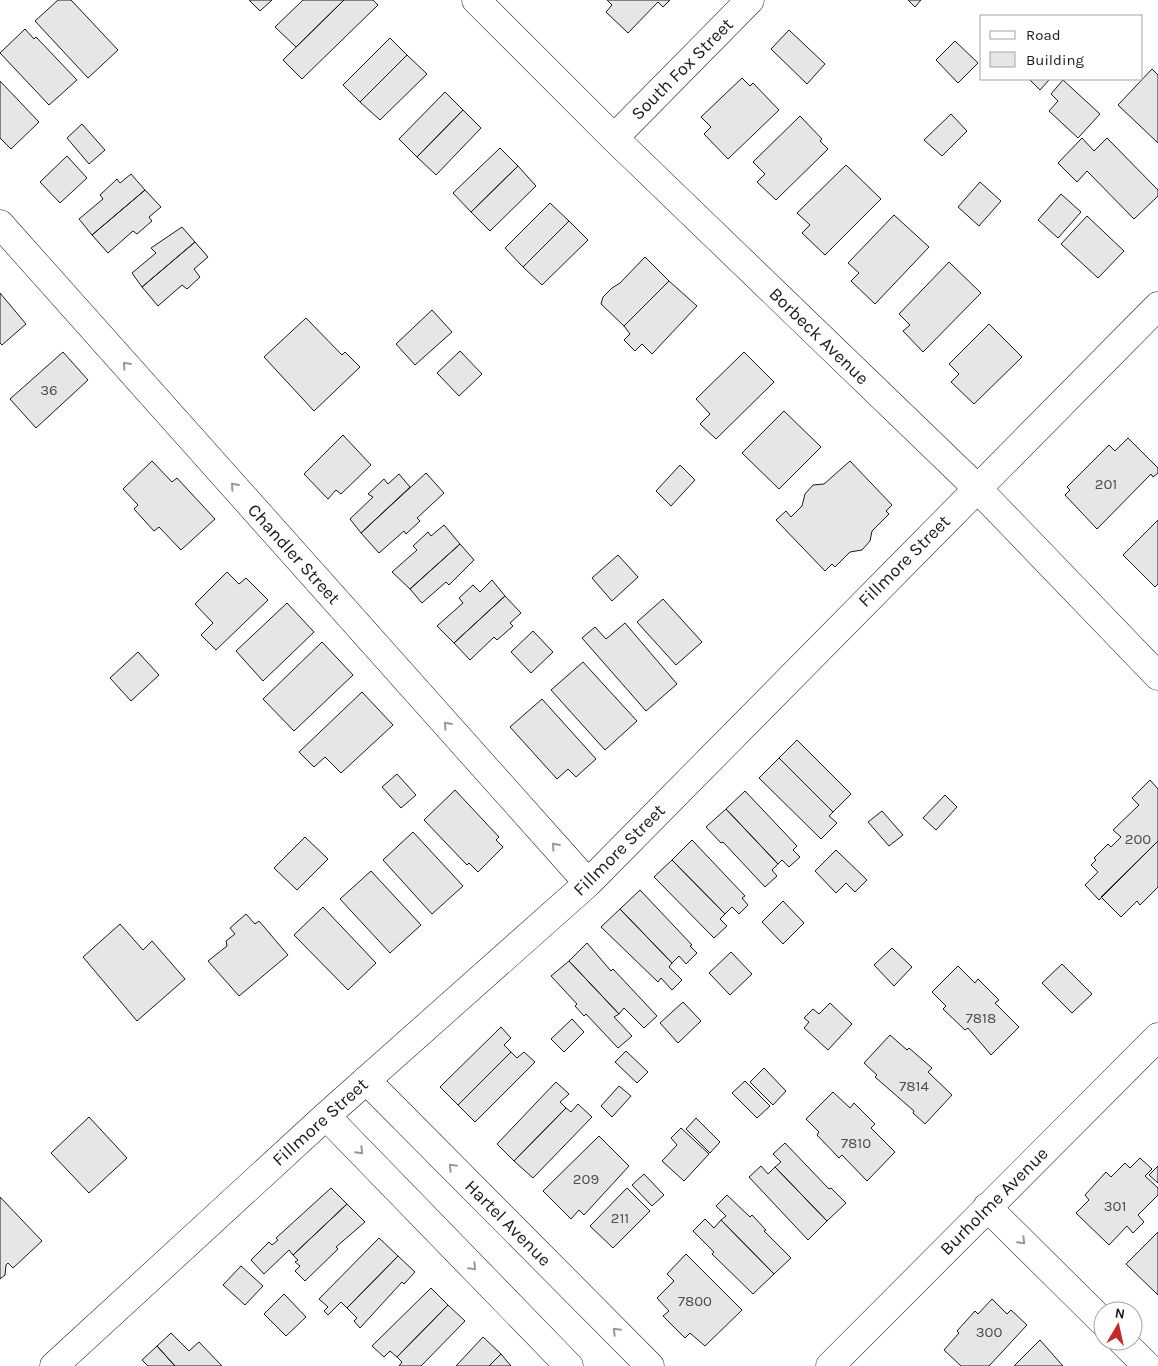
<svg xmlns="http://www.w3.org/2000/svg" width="1158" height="1366" viewBox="0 0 1158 1366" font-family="Karla,sans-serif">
	<rect width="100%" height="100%" fill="#fff"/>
	<path fill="#e6e6e6" stroke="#1a1a1a" d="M58,0h13l47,50 -30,28 -53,-57z
		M249,0h23l-12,11z
		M303,0h41l-48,47 -21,-20z
		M344,0h29l5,5 -76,74 -19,-19z
		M607,0h63l-7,7 -5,-5 -30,31 -22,-21 6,-7z
		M908,0h13l-6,7z
		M25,29l9,10 2,-2 41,43 -28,25 -49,-52z
		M789,30l36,34 -18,20 -36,-35z
		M390,38l17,17 -47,47 -17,-17z
		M955,41l23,22 -20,20 -22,-23z
		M407,55l20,19 -47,46 -20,-18z
		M1152,69l6,6v68l-40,-38z
		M742,78l8,8 3,-3 26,27 -51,49 -24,-25 7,-7 -10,-10z
		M1029,79h18l2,1 -9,10z
		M1063,80l37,34 -22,24 -29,-27 9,-10 -7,-7z
		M0,81l39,41 -28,27 -11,-11z
		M445,92l18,18 -46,47 -18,-18z
		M463,110l18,18 -45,47 -19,-18z
		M951,114l16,17 -25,25 -18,-16z
		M800,116l22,23 -2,2 8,8 -52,51 -19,-18 8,-8 -12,-12z
		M82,124l23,26 -16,14 -22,-26z
		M1082,138l12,13 13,-13 51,52v6l-24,23 -47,-48 -10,11 -19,-19z
		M500,148l18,18 -47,46 -18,-19z
		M67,156l20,22 -27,25 -20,-21z
		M846,165l35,34 -56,56 -23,-22 8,-8 -13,-12z
		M518,166l18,20 -46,45 -19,-19z
		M131,174l14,16 -53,45 -13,-16 24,-20 -3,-4 17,-16 3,4z
		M980,182l21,19 -22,25 -21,-19z
		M145,190l16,17 -12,10 3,4 -15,13 -4,-3 -25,22 -16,-18z
		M1061,194l20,18 -23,26 -20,-18z
		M550,203l19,18 -46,46 -18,-19z
		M894,215l35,32 -54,57 -24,-23 8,-8 -11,-10z
		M1087,216l37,35 -26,27 -37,-34z
		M569,221l19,19 -46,45 -19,-18z
		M182,227l13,15 -53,45 -10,-14 24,-20 -5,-5z
		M195,242l13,15 -14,12 6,8 -13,12 -5,-4 -24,21 -16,-19z
		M645,257l24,24 -45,45 -23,-22 2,-7 9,-9 8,-5z
		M949,262l32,31 -58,59 -20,-21 7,-6 -11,-11z
		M669,281l28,25 -45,48 -10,-10 -7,7 -11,-11 6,-6 -6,-8z
		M0,293l26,31 -24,21 -2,-2z
		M432,310l20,22 -37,33 -19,-21z
		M306,318l36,37 3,-3 15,15 -46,44 -50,-54z
		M989,324l33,33 -48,47 -23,-22 8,-8 -10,-10z
		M460,351l22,23 -23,22 -22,-23z
		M63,352l25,28 -52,48 -26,-29z
		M744,352l30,30 -58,57 -16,-15 10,-10 -14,-15z
		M784,411l37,36 -42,42 -37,-36z
		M343,435l28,30 -30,29 -5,-4 -8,9 -24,-25z
		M1128,438l30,30v5l-5,4 -2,-3 -54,55 -32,-34 5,-5 -3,-3 42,-42 6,6z
		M152,461l20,21 5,-4 38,41 -34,31 -22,-23 -5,4 -20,-22 4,-4 -15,-16z
		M850,461l42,44 -6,6 3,3 -17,17 -2,10 -8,9 -12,2 -15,15 -3,-3 -7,7 -49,-51 10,-9 5,6 11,-11 3,-12 8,-9 11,-1z
		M680,465l15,15 -24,26 -15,-15z
		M426,473l18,20 -27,25 3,3 -14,13 -2,-3 -25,22 -18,-20z
		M399,474l11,13 -49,46 -11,-14 23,-22 -5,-3 16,-15 4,5z
		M1158,520v64l-3,3 -32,-32z
		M444,525l16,19 -50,45 -18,-17 25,-22 -4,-4 15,-14 3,4z
		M460,544l14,16 -25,25 -3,-3 -24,21 -12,-14z
		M618,555l20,22 -26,24 -20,-23z
		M227,572l12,12 7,-6 22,22 -52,50 -15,-15 12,-12 -18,-19z
		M492,580l13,16 -51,47 -17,-17 26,-23 -4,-5 14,-13 7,7z
		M505,596l16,17 -11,10 3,3 -16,14 -3,-3 -24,23 -16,-17z
		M663,599l39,43 -26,23 -39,-43z
		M287,603l27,29 -51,49 -27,-30z
		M625,623l52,61 -31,27 -64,-73 13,-11 11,12z
		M533,631l20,21 -22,21 -20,-21z
		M322,642l31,33 -59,56 -31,-32z
		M138,652l21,23 -28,26 -21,-23z
		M583,662l54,59 -32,29 -54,-60z
		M362,692l31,33 -52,48 -16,-16 -11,10 -15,-15z
		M542,699l54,60 -20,18 -8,-8 -11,10 -47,-52z
		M797,740l54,54 -18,18 -54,-54z
		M779,758l54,54 -4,4 8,7 -16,16 -62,-61z
		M397,774l19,21 -15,13 -19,-21z
		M1150,780l8,9v52l-59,59 -14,-15 13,-13 -7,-7 5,-5 -2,-2 14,-14 3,3 10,-10 -8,-7 26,-25 -7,-7z
		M455,790l44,47 -3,3 7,7 -25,25 -9,-9 -2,2 -43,-45z
		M745,791l52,55 -4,4 7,7 -11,10 -7,-7 -4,4 -52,-55z
		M945,795l12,12 -21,23 -13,-12z
		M726,809l52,55 -6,6 5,6 -12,11 -42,-45 -2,1 -15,-16z
		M882,811l21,24 -14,11 -21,-24z
		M413,832l50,54 -31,28 -49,-54z
		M305,837l23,22 -31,31 -23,-22z
		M692,840l53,56 -3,2 6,7 -9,9 -7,-7 -7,7 -53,-54z
		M1158,841v46l-18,18 -3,-4 -16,16 -20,-20z
		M836,850l31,30 -12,12 -9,-9 -10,10 -21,-22z
		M672,860l53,54 -5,5 7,7 -13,12 -60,-61z
		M371,871l50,54 -31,28 -50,-54z
		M640,890l52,55 -2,1 7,7 -11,11 -7,-8 -7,7 -52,-54z
		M783,901l21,22 -21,21 -21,-22z
		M323,907l53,56 -28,27 -54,-55z
		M620,909l52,54 -3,4 13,13 -10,10 -11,-12 -3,4 -57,-55z
		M246,914l9,10 4,-3 29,34 -49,41 -31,-35 19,-15 -1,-5 9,-7 -5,-6z
		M120,924l23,26 9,-9 33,38 -48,42 -54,-64z
		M587,943l24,28 2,-2 44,47 -13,12 -20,-20 -5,6 -50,-53z
		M892,948l20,19 -18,19 -20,-21z
		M731,952l21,22 -22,21 -21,-22z
		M569,961l50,53 -5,3 18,19 -14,12 -32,-34 -2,2 -9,-10 2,-2 -26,-28z
		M1062,964l30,30 -20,19 -30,-30z
		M958,966l17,17 3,-4 21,21 -4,3 24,24 -28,28 -23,-27 -3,2 -22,-21 3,-3 -14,-14z
		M683,1002l18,19 -23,22 -18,-20z
		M830,1003l22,21 -24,26 -24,-22 5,-6 -5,-4 9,-9 6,5z
		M572,1019l12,13 -20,20 -13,-13z
		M501,1027l10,11 -7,7 7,7 -53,53 -18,-18z
		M890,1035l17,15 2,-2 23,20 -4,4 24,23 -27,29 -12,-11 1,-2 -39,-34 2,-2 -13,-12z
		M626,1051l22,21 -11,11 -22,-21z
		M511,1052l6,6 7,-6 11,10 -60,60 -17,-17z
		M764,1068l22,23 -13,14 -23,-23z
		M745,1081l25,25 -13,12 -25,-25z
		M556,1082l13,12 -9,8 6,6 -52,53 -17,-17z
		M619,1086l12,10 -19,21 -11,-11z
		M833,1092l17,16 4,-5 21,21 -4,4 24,24 -28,29 -25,-26 -3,3 -22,-23 2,-3 -13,-13z
		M578,1104l14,13 -59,61 -19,-17 52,-53 5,4z
		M89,1117l38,41 -38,35 -38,-40z
		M696,1118l24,24 -10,11 -24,-24z
		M681,1128l28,26 -25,27 -22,-20 15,-16 -6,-7z
		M599,1136l30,30 -45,49 -5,-5 -8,9 -28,-28z
		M785,1143l44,46 2,-1 15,15 -19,18 -52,-54 6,-5 -8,-8z
		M1140,1158l12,11 -7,7 13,12v7l-20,20 6,7 -11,11 -6,-7 -18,19 -33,-32 13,-13 -4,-5 21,-23 5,5 14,-14 5,5z
		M761,1166l7,8 7,-7 52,54 -19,19 -59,-63z
		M1158,1166v17l-9,-8z
		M644,1174l20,21 -12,11 -20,-21z
		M331,1188l16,16 -54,51 -4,-5 -25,24 -13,-14 18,-18 3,3 6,-5 -2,-2z
		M627,1188l23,23 -37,37 -23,-22z
		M727,1195l23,22 2,-2 14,15 -2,1 27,27 -17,16 -53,-54 5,-4 -10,-10z
		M0,1197l42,44 -29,27 -5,-5 -2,2 -1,10 -5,4z
		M347,1204l18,18 -29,25 2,2 -33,32 -10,-10 5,-5 -5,-4 3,-2 -5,-5z
		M705,1219l9,9 7,-8 53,54 -21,20 -41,-40 2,-2 -21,-21z
		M1158,1232v63l-32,-31z
		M379,1238l19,18 -51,52 -6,-6 -13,13 -4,-4 4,-4 -9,-8z
		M686,1254l56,56 -37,36 -15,-13 -5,5 -22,-22 6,-5 -12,-13 17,-17 -7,-7z
		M398,1256l17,16 -11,12 -2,-2 -42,46 -6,-7 3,-3 -10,-10z
		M241,1266l22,20 -18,19 -22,-20z
		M431,1288l17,17 -51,52 -7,-6 -6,6 -12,-11z
		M284,1294l22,23 -20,19 -22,-22z
		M992,1299l15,15 4,-4 16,15 -38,41h-28l-17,-16 15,-17 -2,-2 18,-20 3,3z
		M448,1305l17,16 -44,45h-22l3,-4 -5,-5z
		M171,1333l18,18 10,-9 23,24h-47l-18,-20z
		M483,1337l18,17 -12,12h-33z
		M1040,1340l23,26h-49z
		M157,1346l18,20h-27l-6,-6z
		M501,1354l10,12h-22z"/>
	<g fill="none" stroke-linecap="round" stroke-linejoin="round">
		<g stroke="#1a1a1a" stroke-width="29">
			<path id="street" d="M476,0l138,138 362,349 182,189
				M614,138l136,-138
				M0,224l588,659
				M366,1080l284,286
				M326,1116l243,250
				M987,1207l116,115
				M1122,1341l25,25
				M54,1366l272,-250 262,-233 570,-577
				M830,1366l328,-329"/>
		</g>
		<use href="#street" stroke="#fff" stroke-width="28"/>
	</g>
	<defs><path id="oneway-chevron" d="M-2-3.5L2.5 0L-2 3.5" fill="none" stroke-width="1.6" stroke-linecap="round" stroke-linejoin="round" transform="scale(1.25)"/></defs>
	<g stroke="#989898">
		<use href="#oneway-chevron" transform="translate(126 365) rotate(-132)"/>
		<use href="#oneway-chevron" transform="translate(234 486) rotate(-132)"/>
		<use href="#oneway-chevron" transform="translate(447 725) rotate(-132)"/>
		<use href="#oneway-chevron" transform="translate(555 846) rotate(-132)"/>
		<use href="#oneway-chevron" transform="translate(360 1151) rotate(46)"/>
		<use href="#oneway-chevron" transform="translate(452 1167) rotate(-135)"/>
		<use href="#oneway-chevron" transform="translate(1022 1241) rotate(45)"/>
		<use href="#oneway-chevron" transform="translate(473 1267) rotate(46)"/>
		<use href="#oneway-chevron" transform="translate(616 1331) rotate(-135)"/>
	</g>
	<g text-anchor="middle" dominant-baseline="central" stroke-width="4" stroke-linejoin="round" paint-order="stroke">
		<g font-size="15" fill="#4d4d4d">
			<text x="49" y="390">36</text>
			<text x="1106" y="484">201</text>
			<text x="1138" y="839">200</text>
			<text x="981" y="1018">7818</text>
			<text x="914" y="1086">7814</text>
			<text x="856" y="1143">7810</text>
			<text x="586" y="1179">209</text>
			<text x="1115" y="1206">301</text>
			<text x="620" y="1218">211</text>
			<text x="695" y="1301">7800</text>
			<text x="989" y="1332">300</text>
		</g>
		<g font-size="18" fill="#1a1a1a" stroke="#fff">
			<text transform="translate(682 69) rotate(-45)">South Fox Street</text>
			<text transform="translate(819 336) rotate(44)">Borbeck Avenue</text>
			<text transform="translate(294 554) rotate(48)">Chandler Street</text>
			<text transform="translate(904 561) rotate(-45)">Fillmore Street</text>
			<text transform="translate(619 850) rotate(-45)">Fillmore Street</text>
			<text transform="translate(320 1122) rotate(-42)">Fillmore Street</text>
			<text transform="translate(994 1201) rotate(-45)">Burholme Avenue</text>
			<text transform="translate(508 1223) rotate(45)">Hartel Avenue</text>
		</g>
	</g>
	<rect x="980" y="15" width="162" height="65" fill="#ffffff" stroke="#a3a3a3"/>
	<rect x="990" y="31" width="25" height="8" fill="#ffffff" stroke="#a3a3a3"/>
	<text x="1026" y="40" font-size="15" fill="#1a1a1a">Road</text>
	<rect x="990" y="52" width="25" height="15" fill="#e6e6e6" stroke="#a3a3a3"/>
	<text x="1026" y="65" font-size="15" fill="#1a1a1a">Building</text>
	<g transform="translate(1118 1326) rotate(9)"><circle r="24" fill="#ffffff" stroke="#a3a3a3"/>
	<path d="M0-4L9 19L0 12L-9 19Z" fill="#c62828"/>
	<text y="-8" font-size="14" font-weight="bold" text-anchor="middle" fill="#1a1a1a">N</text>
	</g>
</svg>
